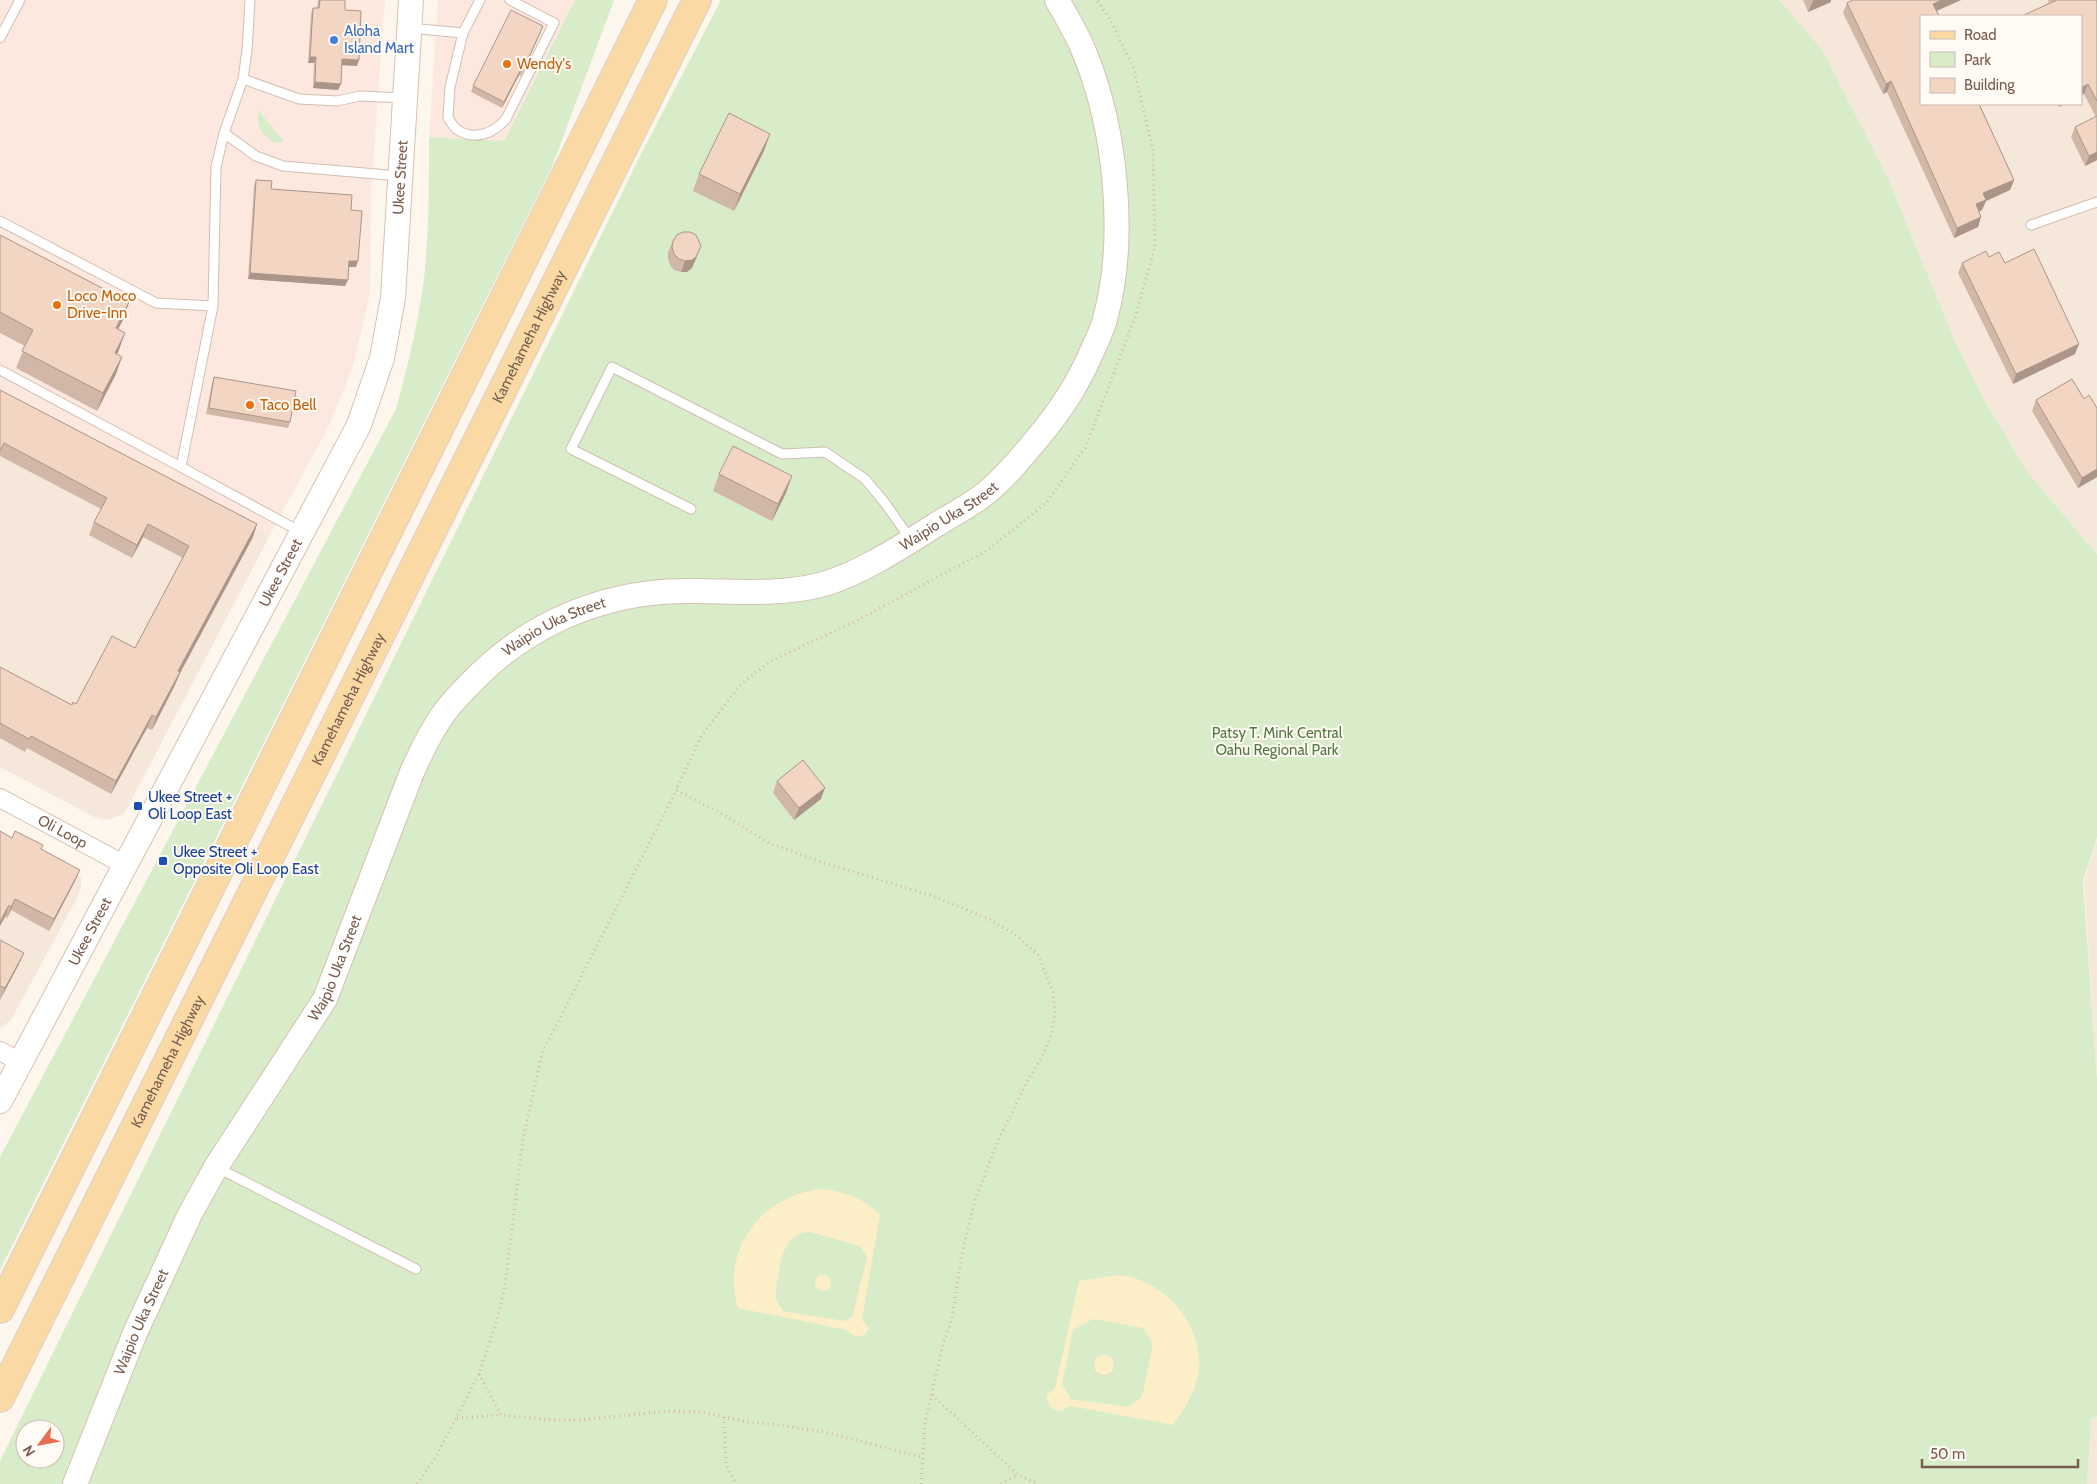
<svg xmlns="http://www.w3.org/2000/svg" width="2097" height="1484" viewBox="0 0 2097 1484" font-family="Cabin,sans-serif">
	<rect width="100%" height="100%" fill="#fdf6ec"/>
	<path fill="#f5e8da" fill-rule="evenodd" d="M1779,0h318v554l-69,-81 -43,-72 -29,-57 -68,-166 -65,-127zM1921,16h160v88h-160z
		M0,393l270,142 -140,268 -7,11 -16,6 -13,-3 -94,-50z
		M0,831l74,40 7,7v9l-3,9 -67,124 -11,8z
		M2097,840v240l-13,-199z
		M2097,1417v67h-10l4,-65z"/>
	<path fill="#fde8e0" d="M0,0h385l-14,192 -1,101 -17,73 -25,62 -58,107 -270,-142z
		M438,0h137l-71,142 -75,-5z"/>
	<path fill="#d8ecc9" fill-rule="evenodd" d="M575,0h39l-62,167 -552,1103v-113l396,-748c12,-43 22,-86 28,-130 5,-47 5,-95 5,-142l75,4z
		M721,0h1057l5,4 40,47 65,127 68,166 29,57 43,72 69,81v284l-14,43 14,199v337l-6,2 -4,65h-2087v-23l642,-1309zM25,1429h30v30h-30z
		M259,111l25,31 -9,1c-13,-7 -21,-18 -16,-32z"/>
	<path fill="#fcefc7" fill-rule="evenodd" d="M821,1189c23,2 43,9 59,26l-18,105 7,8c-5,11 -15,11 -22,2l-109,-22c-18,-58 24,-113 83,-119zM810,1232l50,14 7,11 -15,60 -7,4 -62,-10 -8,-13c4,-23 4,-67 35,-66z
		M815 1283a8 8 0 1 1 16 0a8 8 0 1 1-16 0Z
		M1119,1275c41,4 77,41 80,83 2,25 -12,48 -26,67l-102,-19 -12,5c-8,-2 -13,-7 -12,-16l8,-7 24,-107zM1093,1319l50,9 10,15 -11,54 -13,10 -58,-8 -9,-15 11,-54z
		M1094 1365a10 10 0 1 1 20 0a10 10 0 1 1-20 0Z"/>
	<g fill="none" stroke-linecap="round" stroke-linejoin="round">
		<g stroke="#d1beb0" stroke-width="11">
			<path id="lane" d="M409,28l54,5 17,-33
				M463,33l-13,54 -2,31c3,4 6,10 10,12 17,11 36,3 48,-11l48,-96 -44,-23
				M0,38l20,-38
				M243,79l56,20 38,2 23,-5 45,2
				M224,133l19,-54 4,-29 3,-50
				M0,221l156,82 57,3
				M2031,225l66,-23
				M0,370l181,97
				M691,509l-120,-60 41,-82 170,87 43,-2 40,27 20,24 26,37
				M301,532l-120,-65 32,-161 3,-139 8,-34 32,23 27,10 117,10
				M218,1168l198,101"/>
		</g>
		<g stroke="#d1beb0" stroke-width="20">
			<g id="street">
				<path id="s1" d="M0,798l125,67"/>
				<path d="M0,1051l21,11"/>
			</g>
		</g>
		<g stroke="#d6c0b0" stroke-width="26">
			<g id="secondary">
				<path id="s2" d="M0,1101l359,-676 23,-67 11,-60 18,-298"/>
				<path id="s3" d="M75,1484l60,-151 55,-119 26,-47 109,-168 87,-227c9,-20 19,-41 32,-59 7,-10 16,-19 24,-27 51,-55 119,-88 194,-94 52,-4 107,6 158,-7 36,-9 83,-39 114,-59 17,-11 36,-20 52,-33 18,-14 35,-35 50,-53 26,-31 42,-56 58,-93 4,-9 9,-19 11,-28 22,-79 11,-190 -20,-265 -7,-18 -18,-37 -28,-54"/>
			</g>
		</g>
		<g stroke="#dad1cd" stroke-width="30">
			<g id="primary">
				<path d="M0,1309l653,-1309"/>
				<path id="s4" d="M0,1398l697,-1398"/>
			</g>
		</g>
		<path stroke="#d9b8a5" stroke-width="3" stroke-dasharray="1 4" stroke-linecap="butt" d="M479,1374l22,41 52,5h27l90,-9 32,1 45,10 25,2 53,8 97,25
			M932,1395l86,80 21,9
			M724,1417l2,48 10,19
			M457,1418l44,-3
			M417,1484l17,-24 45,-86 17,-51 9,-37 18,-147 19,-86 134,-262
			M921,1484l4,-61 18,-79 9,-25 10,-66 13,-53 22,-57 29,-60 16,-26 10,-24 3,-21 -2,-20 -15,-37 -21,-19 -28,-17 -53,-22 -118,-36 -51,-19 -43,-27 -48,-25 24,-52 41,-54 30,-23 85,-40 132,-71 58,-47 39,-55 49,-128 21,-73 -2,-97 -20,-84 -24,-48 -12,-18
			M1001,1484l17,-9"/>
		<use href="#lane" stroke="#fff" stroke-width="9"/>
		<use href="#street" stroke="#fff" stroke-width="18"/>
		<use href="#secondary" stroke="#fff" stroke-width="24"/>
		<use href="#primary" stroke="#fbd9a5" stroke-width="28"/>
	</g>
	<path fill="#d1b7a8" d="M318,0h27v10l12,56 -15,-1 -4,25 -25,-2 1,-25h-6l3,-49 2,-6h4z
		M1803,0h28v2l-23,10z
		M1853,0h108l-24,11 77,169 -4,10 -24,11 -4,9 -3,2 2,5 -3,10 -24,11 -67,-146 -4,2 -40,-81 4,-10z
		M2048,0h49v160l-12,6 -14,-29 4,-10 21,-10 -12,-23 -3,-78h-57l25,-13z
		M541,32l-20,44 -2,-1 -17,33 -31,-16 2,-6z
		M764,151l-30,60 -41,-20 6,-17z
		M256,180l15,9 80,21 5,57h-8l-3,19 -97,-7 6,-93z
		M0,235l129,67 -6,18 -5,9 1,21 -2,4 -1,20 -19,37 -81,-43 9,-22 -25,-13z
		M673,241l24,16 -5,11 -5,4h-6l-7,-2 -4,-5 -2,-6v-7z
		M1989,257l16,6 70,91 -62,30 -55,-111 4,-10z
		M214,377l76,45 -2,6 -82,-14 6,-31z
		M0,390l257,134 -4,13 -73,136 -5,12 -23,45 -5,-2 -36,66 -84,-46 -2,4 -25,-14v-71l72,38 4,-1 59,-56 48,-90 -40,-21 -11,21 -43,-23 5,-13 7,-13 -101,-53z
		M2084,399l13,9v69l-19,11 -46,-77 4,-11z
		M719,474l67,19 -14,28 -59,-30z
		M777,781l44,18 -27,21 -21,-27z
		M12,838l30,11 33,32 -26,50 -38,-21 -4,8 -2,-1z
		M0,940l19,24 -19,36z"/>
	<path fill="#aa9588" d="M1814,0h17v2l-23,10 5,-11z
		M1942,0h19l-32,14 4,-10z
		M310,57h6l-2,6h-6z
		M342,59l17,1 -2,6 -17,-1z
		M521,69l-2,6 -17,33 2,-6z
		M1891,81l-4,11 -4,2 3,-10z
		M315,82l26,2 -3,6 -25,-2z
		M2088,84l-4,10 -3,2v-8z
		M2060,104h5l-6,3z
		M770,134l-6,17 -30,60 6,-17z
		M2097,152v8l-12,6 4,-10z
		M2014,180l-4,10 -24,11 -4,9 -10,5 4,-11 7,-11z
		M1981,217l-3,10 -24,11 3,-10z
		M701,246l-9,22 -5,4h-6l4,-11z
		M349,261h9l-2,6h-9z
		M250,273l98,7 -3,6 -97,-7z
		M129,302l-6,18 -14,26 7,-18z
		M125,333l-6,17 -10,20 6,-17z
		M2079,344l-4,10 -62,30 3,-10z
		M122,357l-6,17 -19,37 6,-18z
		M2097,469v8l-19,11 4,-10z
		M792,476l-6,17 -14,28 6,-17z
		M148,524l-5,13 -11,21 5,-13z
		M257,524l-4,13 -73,136 -5,12 -23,45 4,-13 22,-46z
		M152,715l-5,13 -36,66 5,-13z
		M825,788l-4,11 -27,21 5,-12z
		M80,870l-5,11 -26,50 5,-12z
		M15,899l-4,11 -4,8 4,-11z
		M9,905l-4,12 -5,9v-4z
		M24,953l-5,11 -19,36 5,-12z"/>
	<path fill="#f3d5c3" stroke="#aa9588" d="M320,0h25v10l16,1 -2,49 -17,-1 -1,25 -26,-2 1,-25h-6l3,-49h6z
		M1853,0h89l-9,4 6,12h-18v88h58l35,76 -31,13 3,7 -10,4 5,13 -24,11 -66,-147 -5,3 -39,-81z
		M2057,0h40v101l-9,-17 -7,4v-72h-56l-1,-1z
		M511,10l32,16 -20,44 -2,-1 -17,33 -31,-16z
		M729,113l41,21 -30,60 -41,-20z
		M2097,116v36l-8,4 -14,-29z
		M256,180l16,1 -1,8 81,6 -1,15 11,1 -4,50h-9l-1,19 -98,-7z
		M683,232h7l6,3 5,11 -5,11 -4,3 -7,1 -6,-2 -5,-5 -2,-7 1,-6 4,-6z
		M0,235l129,67 -13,26 9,5 -10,20 7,4 -19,36 -81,-42 11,-21 -33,-18z
		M2034,249l45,95 -63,30 -54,-111 24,-12 3,6 10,-5 6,11z
		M214,377l82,14 -6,31 -81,-14z
		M2072,379l12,20 5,-4 8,13v61l-15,9 -46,-78z
		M0,390l257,134 -79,147 2,1 -24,45 -4,-2 -36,66 -85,-45 -2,3 -29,-16v-56l72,38 1,-3 3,2 36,-68 23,12 54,-102 -41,-22 -11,21 -43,-23 13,-24 -103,-55 -4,8z
		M733,446l59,30 -14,28 -59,-30z
		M803,760l22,28 -26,20 -22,-27z
		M0,831l12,7 3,-7 28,14 -2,4 39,21 -26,49 -39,-20 -4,8 -2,-2 -9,17z
		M0,940l24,13 -19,35 -5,-2z"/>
	<circle fill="#3f7fe0" stroke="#fffaf3" stroke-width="2" cx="334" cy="40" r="5"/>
	<g fill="#e8710a" stroke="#fffaf3" stroke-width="2">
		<circle cx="507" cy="64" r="5"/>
		<circle cx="57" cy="305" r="5"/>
		<circle cx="250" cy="405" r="5"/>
	</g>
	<g fill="#1a4fb4" stroke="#fffaf3" stroke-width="2">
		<rect x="133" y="801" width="10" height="10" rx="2.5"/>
		<rect x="158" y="856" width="10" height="10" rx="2.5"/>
	</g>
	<g text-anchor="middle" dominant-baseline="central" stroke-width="4" stroke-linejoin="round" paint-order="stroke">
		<g font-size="15" fill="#366cbe" stroke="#fffaf3" text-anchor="start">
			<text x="344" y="31">Aloha<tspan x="344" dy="17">Island Mart</tspan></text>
		</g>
		<g font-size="15" fill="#c56008" stroke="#fffaf3" text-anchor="start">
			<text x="517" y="64">Wendy's</text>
			<text x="67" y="296">Loco Moco<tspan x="67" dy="17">Drive-Inn</tspan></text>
			<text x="260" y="405">Taco Bell</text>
		</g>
		<g font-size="15" fill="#7a5c4d" stroke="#fffaf3">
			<text stroke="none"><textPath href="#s2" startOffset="1018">Ukee Street</textPath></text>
			<text stroke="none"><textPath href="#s4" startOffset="1186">Kamehameha Highway</textPath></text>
			<text stroke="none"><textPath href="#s3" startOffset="1420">Waipio Uka Street</textPath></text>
			<text stroke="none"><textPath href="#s2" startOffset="598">Ukee Street</textPath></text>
			<text stroke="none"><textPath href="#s3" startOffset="1000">Waipio Uka Street</textPath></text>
			<text stroke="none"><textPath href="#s4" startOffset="781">Kamehameha Highway</textPath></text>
			<text stroke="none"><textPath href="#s1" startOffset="71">Oli Loop</textPath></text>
			<text stroke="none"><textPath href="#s2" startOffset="192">Ukee Street</textPath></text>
			<text stroke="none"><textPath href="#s3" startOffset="580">Waipio Uka Street</textPath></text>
			<text stroke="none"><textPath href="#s4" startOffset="376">Kamehameha Highway</textPath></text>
			<text stroke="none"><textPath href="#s3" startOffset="175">Waipio Uka Street</textPath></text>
		</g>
		<g font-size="15" fill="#537a41" stroke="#fffaf3">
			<text x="1277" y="733">Patsy T. Mink Central<tspan x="1277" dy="17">Oahu Regional Park</tspan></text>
		</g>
		<g font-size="15" fill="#164399" stroke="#fffaf3" text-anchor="start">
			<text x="148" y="797">Ukee Street +<tspan x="148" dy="17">Oli Loop East</tspan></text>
			<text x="173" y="852">Ukee Street +<tspan x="173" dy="17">Opposite Oli Loop East</tspan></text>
		</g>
	</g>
	<rect x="1920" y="15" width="162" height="90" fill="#fffaf3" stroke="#cabbb1"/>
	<rect x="1930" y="31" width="25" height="8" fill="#fbd9a5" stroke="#cabbb1"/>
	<text x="1964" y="40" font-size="15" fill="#7a5c4d">Road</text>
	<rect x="1930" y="52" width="25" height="15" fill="#d8ecc9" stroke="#cabbb1"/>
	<text x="1964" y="65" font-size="15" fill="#7a5c4d">Park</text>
	<rect x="1930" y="78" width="25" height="15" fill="#f3d5c3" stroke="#cabbb1"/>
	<text x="1964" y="90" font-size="15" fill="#7a5c4d">Building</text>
	<g transform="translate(40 1444) rotate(238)"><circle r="24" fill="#fffaf3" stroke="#cabbb1"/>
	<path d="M0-4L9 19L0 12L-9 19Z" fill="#e76f51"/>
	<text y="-8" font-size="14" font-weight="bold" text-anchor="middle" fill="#7a5c4d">N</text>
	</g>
	<path d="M1922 1459v8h156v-8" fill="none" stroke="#7a5c4d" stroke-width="2.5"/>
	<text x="1930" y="1459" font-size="15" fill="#7a5c4d" stroke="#fffaf3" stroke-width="4" paint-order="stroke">50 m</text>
</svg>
